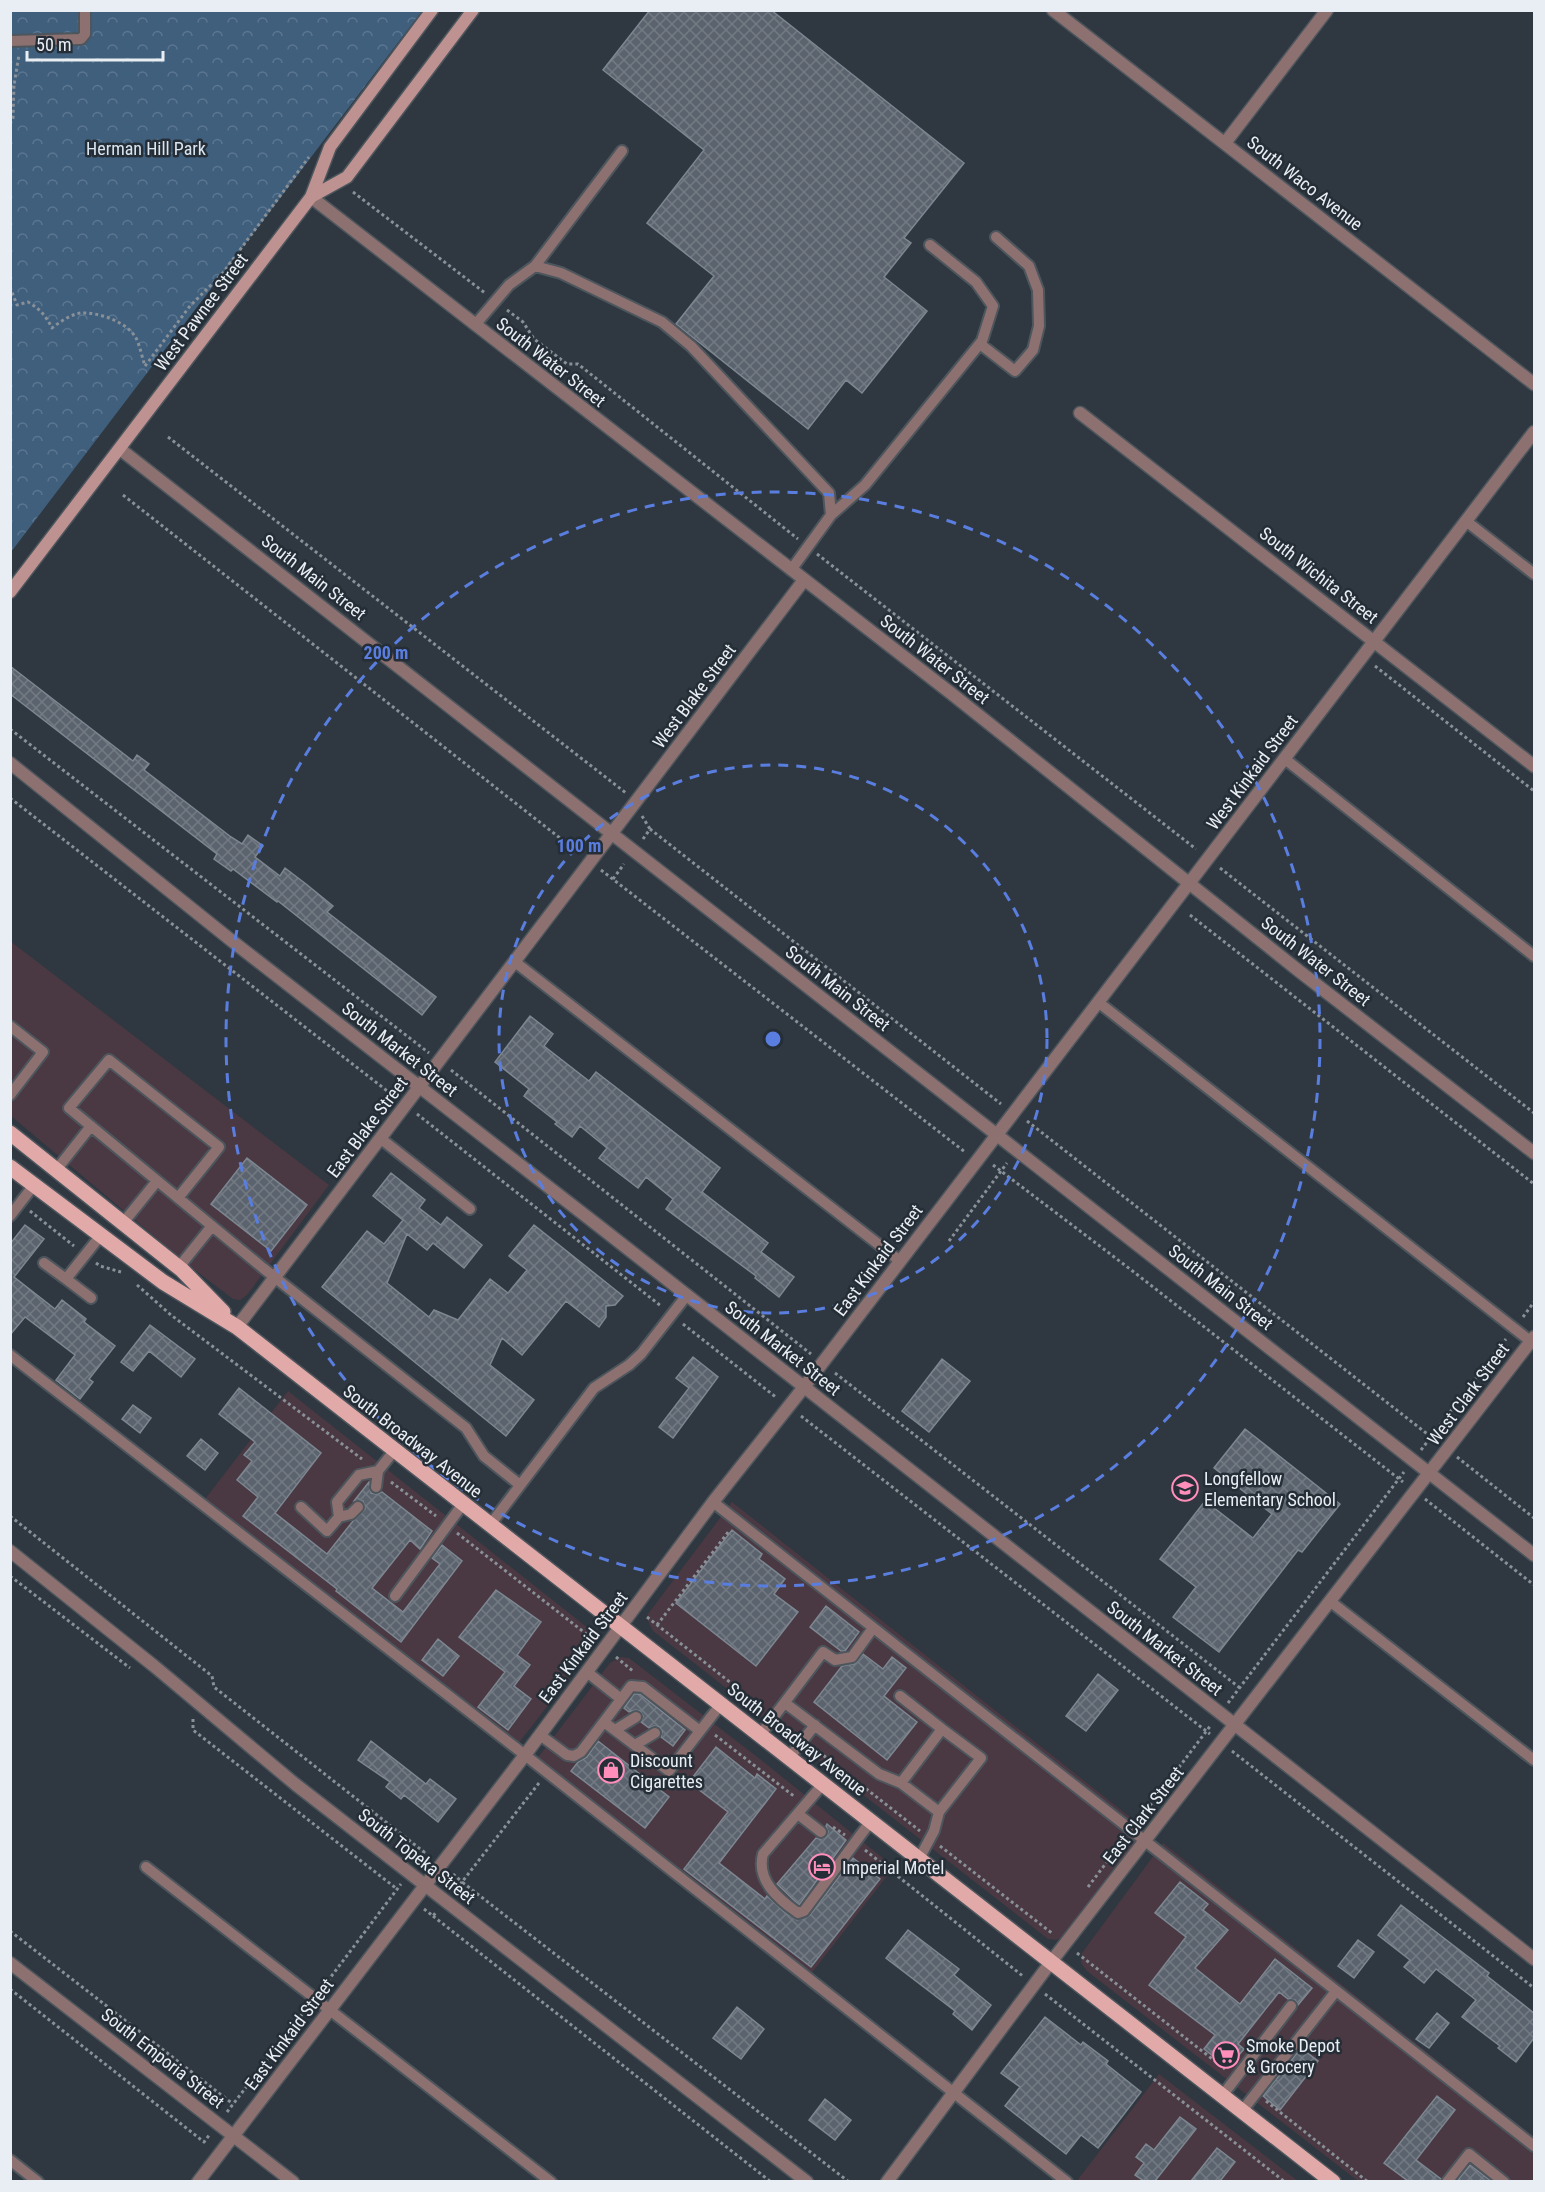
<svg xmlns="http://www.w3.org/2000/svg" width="1545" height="2192" viewBox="0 0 1545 2192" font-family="'Roboto Condensed',sans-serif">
	<defs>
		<pattern id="forest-crowns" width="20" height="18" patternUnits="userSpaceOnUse" patternTransform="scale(1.5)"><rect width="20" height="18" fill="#3f5f7d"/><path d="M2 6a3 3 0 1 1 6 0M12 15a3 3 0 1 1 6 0" fill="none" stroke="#5b7690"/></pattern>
		<pattern id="building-cross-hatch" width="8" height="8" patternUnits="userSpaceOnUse" patternTransform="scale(1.5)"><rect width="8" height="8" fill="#5b646e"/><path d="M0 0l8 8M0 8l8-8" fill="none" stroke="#737a83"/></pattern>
	</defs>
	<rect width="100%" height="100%" fill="#2f3840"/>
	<path fill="#4a3842" d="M10,941l319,244 -82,110 -7,5 -7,-1 -42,-32 -180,-151z
		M288,1391l305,241 3,6 -3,9 -82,106 -312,-246z
		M732,1502l413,327 -82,107 -6,4 -9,-1 -395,-308 -5,-10v-7z
		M621,1657l8,1 136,105 129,104 -87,112 -277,-211 80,-105z
		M1163,1843l371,294v44h-176l-271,-210 -6,-8 1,-10z
		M1159,2074l139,107 -222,1z"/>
	<path fill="url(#forest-crowns)" d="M11,11h411l-411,541z"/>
	<path fill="url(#building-cross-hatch)" stroke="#7d8791" stroke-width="1.5" d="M650,10h121l193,153 -60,75 7,5 -27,34 43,34 -65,82 -16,-13 -38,49 -132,-105 38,-48 -67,-53 57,-73 -101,-80z
		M10,666l123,95 4,-6 12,9 -5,6 87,67 11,7 6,-9 15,11 -8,11 25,19 5,-8 21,16 27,22 -6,6 109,85 -14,18 -144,-114 -1,1 -44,-33 -2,2 -17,-12 3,-5 -207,-160z
		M530,1016l23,18 -9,12 45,35 7,-9 124,96 -18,24 66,51 -7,9 33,25 -15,20 -24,-19 1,-2 -90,-67 7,-10 -27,-22 -8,11 -39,-30 8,-10 -27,-22 -8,11 -17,-13 2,-2 -33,-26 5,-7 -34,-27z
		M247,1158l60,47 -36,46 -60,-47z
		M391,1173l34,27 -6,8 22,17 6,-8 35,28 -18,23 -31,-25 -6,7 -20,-16 -20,49 42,34 5,-7 24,10 32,-41 18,14 19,-23 -18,-14 25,-31 89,71 -8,9 -9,1v11l-7,10 -33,-26 -44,54 -20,-17 -12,27 44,35 -28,36 -184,-149 45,-56 17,13 19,-24 -30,-24z
		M25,1225l19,14 -30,38 41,32 7,-9 24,19 -2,3 31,24 -26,33 4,3 -13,17 -24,-19 19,-25 -50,-38 -15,18v-91z
		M150,1325l45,34 -14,18 -32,-26 -16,20 -12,-9z
		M693,1357l25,20 -45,61 -14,-11 30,-39 -13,-10z
		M942,1359l28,22 -41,51 -27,-21z
		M239,1388l82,65 -46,60 52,41 26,-33 12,-12 -2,-8h-9l15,-19 2,11 5,1 6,-2 50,39 -12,18 -10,-9 -38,48 31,24 37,-48 -8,-6 10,-13 20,16 -61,81 -65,-51 1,-2 -94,-73 15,-19 -21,-17 15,-19 -8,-6 11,-13 -36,-28z
		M133,1405l18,13 -11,15 -18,-14z
		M1245,1429l95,75 -38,48 -4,-2 -79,102 -46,-35 23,-30 -36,-28 45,-58 48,37 19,-24 -58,-46z
		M201,1439l17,14 -13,17 -18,-14z
		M732,1530l30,24 -3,5 26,20 -11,15 24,18 -42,54 -80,-63z
		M496,1590l45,32 -24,33 13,10 -16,21 17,13 -23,31 -30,-23 27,-35 -46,-35z
		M826,1606l33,26 -14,19h-4l-31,-24z
		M438,1639l21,17 -16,20 -21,-16z
		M863,1654l20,15 9,-12 14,11 -22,28 33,26 -30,38 -73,-58 28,-36 12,-2z
		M1098,1674l20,16 -32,41 -20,-15z
		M634,1694h6l45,36 -12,16 -12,-9 1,-5 -3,-5 -5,-1 -5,2 -8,-6 2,-6 -3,-5 -5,-1 -6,2 -5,-4z
		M371,1741l55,43 4,-5 26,20 -18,23 -34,-27 -3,4 -15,-12 4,-5 -32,-22z
		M598,1741l71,56 -24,31 -74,-57 7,-9 9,-5z
		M716,1747l39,31 2,-4 19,15 -57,74 46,36 2,-3 19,17 11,7 13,-5 43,-57 27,21 -69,88 -127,-98 44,-57 -39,-30z
		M827,1824l19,16 -47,65 -22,-21 39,-46 5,1 5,-2 2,-5 -2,-6z
		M1180,1882l28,22 -5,6 25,20 -33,38 45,36 35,-45 37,29 -14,17 -3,-5 -7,-1 -9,-7 -41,52 6,5 -16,19 -24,-19 11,-14 -66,-50 37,-48 -31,-24z
		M1401,1905l88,68 -2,3 47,37v25l-18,24 -18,-14 2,-2 -38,-29 14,-17 -40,-31 -12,14 -20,-16 6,-7 -32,-25z
		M908,1930l51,39 -5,6 37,30 -19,25 -19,-16 2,-3 -69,-53z
		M1358,1940l16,12 -20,26 -16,-12z
		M737,2007l27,22 -23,30 -28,-21z
		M1437,2013l12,10 -20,25 -13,-9z
		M1045,2017l36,28 2,-3 25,19 -2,3 35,28 -43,56 -17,-13 -15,19 -61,-48 15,-19 -19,-14z
		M1301,2048l17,13 -38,49 -17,-14z
		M1437,2096l18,14 -39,50 25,19 -1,2h-32l-24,-18z
		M825,2099l26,21 -16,20 -26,-20z
		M1180,2117l16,12 -41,52h-11l-9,-6 9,-12 -8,-6 10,-13 8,6z
		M1217,2148l18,14 -15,19h-29z
		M1470,2165l21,16h-34z"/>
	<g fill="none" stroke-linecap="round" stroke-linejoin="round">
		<g stroke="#4d555d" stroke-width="14">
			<path id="lane" d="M10,41l71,-2 4,-5v-24
				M535,266l26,7 101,49 29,24 138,147 2,22
				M475,325l34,-40 26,-19 87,-115
				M980,344l35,27 18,-21 6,-24 -1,-36 -9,-24 -33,-29
				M1466,521l68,53
				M791,570l40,-55 34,-30 117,-144 11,-35 -17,-24 -46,-37
				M1285,759l249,197
				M515,962l385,299
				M1098,1002l436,342
				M10,1026l33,26 -33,43
				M380,1138l90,71
				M57,1169l34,-43
				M178,1198l41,-51 -110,-87 -40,48 194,160 203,160 18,28 36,29
				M10,1216l24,-31
				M123,1223l34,-42
				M44,1263l22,16
				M179,1267l33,-41
				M91,1298l-25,-19 35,-44
				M10,1355l515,400 542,427
				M376,1487l2,-16
				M713,1502l821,644
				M301,1507l26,24 12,-14 -2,-15 22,-27 19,-4 16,-20
				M339,1517l12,-3 7,-7
				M490,1525l104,-137 35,-23 12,-11 46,-59
				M395,1596l68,-92
				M1331,1602l203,158
				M587,1672l34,27
				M900,1696l42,33
				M785,1703l94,71 22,9 41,-54 39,29 -42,54 -38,-29
				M604,1722l65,49 52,-67
				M615,1730l21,-13
				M540,1735l27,20 7,1 7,-4 50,-66 12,1 57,44
				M760,1735l63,-83 12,8 17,-3 21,-29
				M635,1745l20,-12
				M789,1758l26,-33
				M823,1784l-60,70c-7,26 15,45 35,59l6,-2 67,-90
				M798,1814l23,18
				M919,1859l15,-28 5,-19
				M146,1867l405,315
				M1222,2096l69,-90
				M1242,2111l94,-120
				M10,2160l28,22
				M1447,2182l22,-28 35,28"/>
		</g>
		<g stroke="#4d555d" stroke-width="15">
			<path id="street" d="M1053,10l481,374
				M1225,143l102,-133
				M311,197l641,497 347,277 235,182
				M1080,413l454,353
				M120,449l1414,1106
				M10,763l222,178 368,286 934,732
				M237,1327l567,-747
				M10,1551l144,115 141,118 512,398
				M10,1963l283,219
				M198,2182l327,-427 188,-253 91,-115 730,-955
				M887,2182l164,-220 483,-625"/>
		</g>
		<g stroke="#4d555d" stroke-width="15">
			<path id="secondary" d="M311,197l36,-20 126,-167
				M10,592l301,-395 19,-50 102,-137"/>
		</g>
		<g stroke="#4d555d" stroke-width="18">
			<path id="primary" d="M10,1133l172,137 41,42
				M10,1167l153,115 74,45 1096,855"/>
		</g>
		<path stroke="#899097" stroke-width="3" stroke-dasharray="3 3" stroke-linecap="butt" d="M10,87l4,-2 5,-30
			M10,124l3,-6 1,-33
			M353,192l132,101
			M10,287l7,18 11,-3c12,7 18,14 24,26 8,-6 19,-14 29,-15 18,-1 46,9 55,25 4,8 6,19 9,28
			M507,310l16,12 11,17 33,25h11l220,175
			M145,366l45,-60 32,-32 87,-117
			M168,437l458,356
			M123,495l456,358
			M817,554l379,295
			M1375,666l159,125
			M10,729l419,324
			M10,798l385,299
			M642,816l8,13
			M643,839l7,-10 351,275
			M1220,868l314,245
			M601,870l364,282
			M613,879l11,-15
			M1190,915l344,269
			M451,1070l360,284
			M417,1114l244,192
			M1027,1121l408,319
			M993,1165l137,104 273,213
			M30,1211l44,35
			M949,1241l58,-78
			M96,1263l4,3 21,6
			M137,1285l34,30 191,144
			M1523,1317l11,-15
			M683,1324l94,74
			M835,1373l405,315
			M801,1416l409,318
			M1421,1450l85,-111
			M1457,1457l77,61
			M391,1482l45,34
			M1425,1499l109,86
			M10,1516l202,160 2,11 210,165 -7,9
			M457,1533l137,107
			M10,1576l120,92
			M647,1617l117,92
			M657,1625l72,-94
			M616,1657l18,15
			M1228,1703l176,-231
			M193,1719v11l204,159
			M715,1735l80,62
			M814,1748l106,83
			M1232,1751l302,237
			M539,1783l-77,99 387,300
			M1139,1820l72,-95
			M833,1827l12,8
			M940,1846l113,88
			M865,1850l159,127
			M453,1874l9,8 -7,8
			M1088,1887l34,-45
			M424,1909l9,7 4,-5
			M433,1916l338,266
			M10,1931l223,173
			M1077,1953l148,116
			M324,1986l77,-102
			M10,1989l194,153 6,-8
			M1045,1994l240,188
			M1266,2101l102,81
			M227,2112l80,-104"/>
		<use href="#lane" stroke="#8d7170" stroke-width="10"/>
		<use href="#street" stroke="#8d7170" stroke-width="12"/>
		<use href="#secondary" stroke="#bd9290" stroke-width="12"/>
		<use href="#primary" stroke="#e1aaa8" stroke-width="15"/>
	</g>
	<g fill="none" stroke="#5a7ee0" stroke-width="3" stroke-dasharray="10 8">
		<circle cx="773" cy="1039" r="274"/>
		<circle cx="773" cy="1039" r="547"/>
	</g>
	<defs>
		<g id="school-ring" transform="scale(1.35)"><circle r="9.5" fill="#252e36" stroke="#ff8ebb" stroke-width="1.5"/><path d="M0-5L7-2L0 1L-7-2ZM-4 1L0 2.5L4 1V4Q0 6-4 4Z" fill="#ff8ebb"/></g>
		<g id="shop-ring" transform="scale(1.35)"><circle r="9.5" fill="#252e36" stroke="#ff8ebb" stroke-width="1.5"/><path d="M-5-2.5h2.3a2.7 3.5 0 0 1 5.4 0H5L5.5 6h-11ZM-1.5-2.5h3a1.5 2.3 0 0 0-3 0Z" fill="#ff8ebb"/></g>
		<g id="hotel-ring" transform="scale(1.35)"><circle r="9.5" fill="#252e36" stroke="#ff8ebb" stroke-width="1.5"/><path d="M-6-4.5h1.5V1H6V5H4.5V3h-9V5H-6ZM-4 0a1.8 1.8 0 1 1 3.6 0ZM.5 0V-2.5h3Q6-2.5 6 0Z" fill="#ff8ebb"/></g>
		<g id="supermarket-ring" transform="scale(1.35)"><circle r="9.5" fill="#252e36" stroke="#ff8ebb" stroke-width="1.5"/><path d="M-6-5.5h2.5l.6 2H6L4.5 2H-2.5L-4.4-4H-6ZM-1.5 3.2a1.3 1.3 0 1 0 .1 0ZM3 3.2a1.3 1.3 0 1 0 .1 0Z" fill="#ff8ebb"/></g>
	</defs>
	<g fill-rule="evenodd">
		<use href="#school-ring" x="1185" y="1488"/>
		<use href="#shop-ring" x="611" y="1770"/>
		<use href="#hotel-ring" x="822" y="1867"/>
		<use href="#supermarket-ring" x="1226" y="2055"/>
	</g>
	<g text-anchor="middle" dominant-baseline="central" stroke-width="5" stroke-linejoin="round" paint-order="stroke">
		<g font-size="18" fill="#d9e6f2" stroke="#252e36">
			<text x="146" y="148">Herman Hill Park</text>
		</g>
		<g font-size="18" fill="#e9eef4" stroke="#252e36">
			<text transform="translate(1305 183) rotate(38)">South Waco Avenue</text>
			<text transform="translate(201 312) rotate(-53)">West Pawnee Street</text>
			<text transform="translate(551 362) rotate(38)">South Water Street</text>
			<text transform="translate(1319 575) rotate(38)">South Wichita Street</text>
			<text transform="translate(314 577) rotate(38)">South Main Street</text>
			<text transform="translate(935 659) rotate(38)">South Water Street</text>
			<text transform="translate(694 696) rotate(-53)">West Blake Street</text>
			<text transform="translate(1252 772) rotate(-53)">West Kinkaid Street</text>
			<text transform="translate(1316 961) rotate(38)">South Water Street</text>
			<text transform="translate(838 988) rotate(38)">South Main Street</text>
			<text transform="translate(400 1049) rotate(38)">South Market Street</text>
			<text transform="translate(367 1127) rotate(-53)">East Blake Street</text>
			<text transform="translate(878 1260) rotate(-53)">East Kinkaid Street</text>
			<text transform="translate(1221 1287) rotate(38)">South Main Street</text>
			<text transform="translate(783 1348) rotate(38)">South Market Street</text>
			<text transform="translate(1468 1394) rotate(-53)">West Clark Street</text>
			<text transform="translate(413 1441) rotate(38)">South Broadway Avenue</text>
			<text transform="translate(583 1647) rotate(-53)">East Kinkaid Street</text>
			<text transform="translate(1165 1648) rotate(38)">South Market Street</text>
			<text transform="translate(797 1739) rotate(38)">South Broadway Avenue</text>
			<text transform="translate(1143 1815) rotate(-52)">East Clark Street</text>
			<text transform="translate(417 1856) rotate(38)">South Topeka Street</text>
			<text transform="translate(289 2034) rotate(-53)">East Kinkaid Street</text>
			<text transform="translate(163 2058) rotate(38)">South Emporia Street</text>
		</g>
		<g font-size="18" fill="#e9eef4" stroke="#252e36" text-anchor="start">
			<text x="1204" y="1478">Longfellow<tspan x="1204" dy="21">Elementary School</tspan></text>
			<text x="630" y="1760">Discount<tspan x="630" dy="21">Cigarettes</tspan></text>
			<text x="842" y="1867">Imperial Motel</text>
			<text x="1246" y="2045">Smoke Depot<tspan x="1246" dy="21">&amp; Grocery</tspan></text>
		</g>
	</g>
	<circle cx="773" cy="1039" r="9" fill="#5a7ee0" stroke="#252e36" stroke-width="3"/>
	<g font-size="18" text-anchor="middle" font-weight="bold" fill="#5a7ee0" stroke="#252e36" stroke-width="5" stroke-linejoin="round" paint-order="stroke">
		<text x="386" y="659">200 m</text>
		<text x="579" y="852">100 m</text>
	</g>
	<rect width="1545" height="2192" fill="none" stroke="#e9eef4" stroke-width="24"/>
	<path d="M27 51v9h136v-9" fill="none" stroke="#e9eef4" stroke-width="3"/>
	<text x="36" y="51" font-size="18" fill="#e9eef4" stroke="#252e36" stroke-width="4.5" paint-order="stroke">50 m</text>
</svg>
